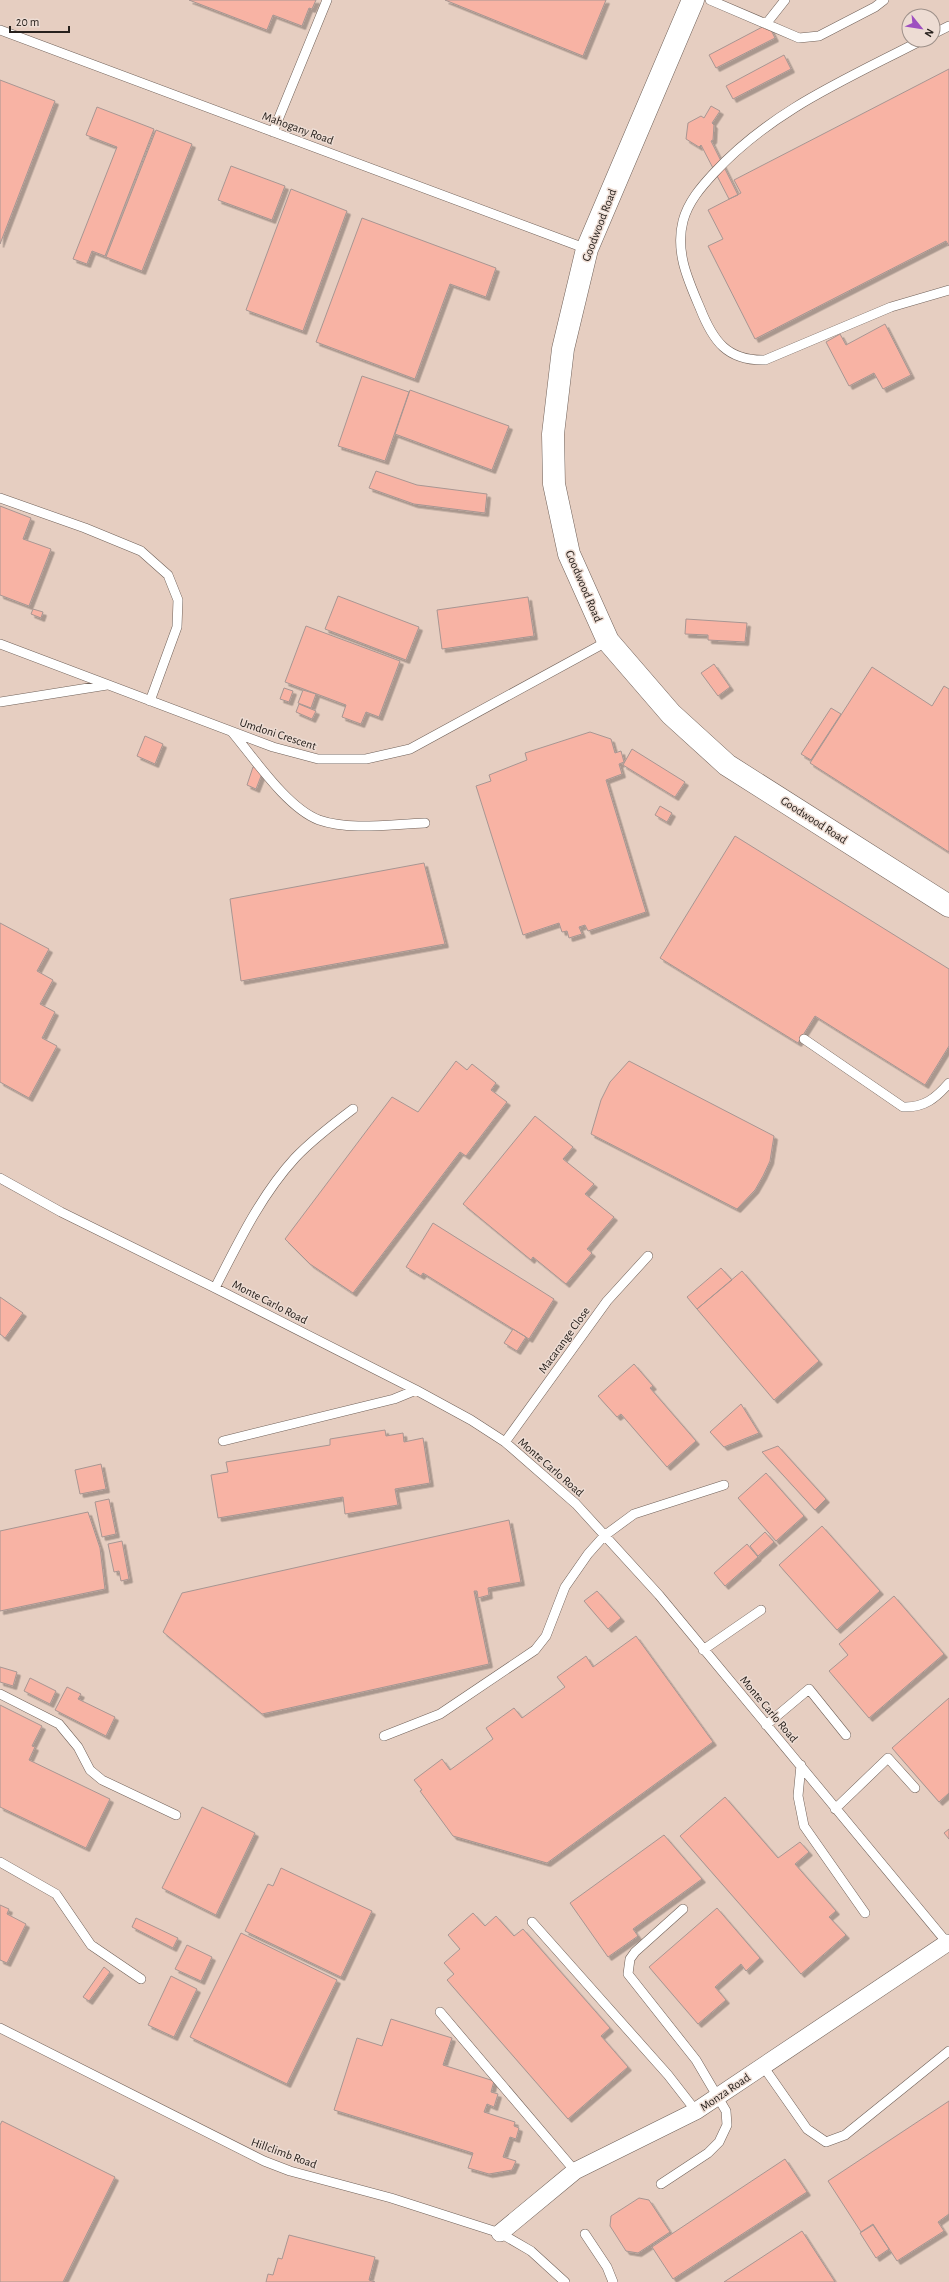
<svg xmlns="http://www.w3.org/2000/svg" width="949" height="2282" viewBox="0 0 949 2282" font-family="'Alegreya Sans',sans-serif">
	<defs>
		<filter id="shadow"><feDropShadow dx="3.5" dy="3.5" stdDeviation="0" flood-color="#0004"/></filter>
	</defs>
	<rect width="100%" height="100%" fill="#eddcd3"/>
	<path fill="#e6cec1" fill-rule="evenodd" d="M0,0h949v2282h-949zM909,16h24v24h-24z"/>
	<path fill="#f8b3a4" stroke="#a89692" filter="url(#shadow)" d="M189,0h127l-4,9 -3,-1 -7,18 -29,-11 -6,15z
		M445,0h161l-23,56z
		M768,24l7,14 -59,30 -7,-13z
		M784,55l7,14 -58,30 -7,-13z
		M949,69v177l-3,-5 -191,98 -47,-93 15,-7 -15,-29 33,-17 -7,-13z
		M0,80l55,21 -55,143z
		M711,106l9,5 -8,12 2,2 -1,15 -2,1 27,54 -9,4 -28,-54 -2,2 -13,-8 2,-16 13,-7 3,2z
		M97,107l57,22 -49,127 -13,-5 -5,13 -14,-5 44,-112 -31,-12z
		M156,130l36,14 -50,127 -36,-14z
		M231,166l54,20 -13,34 -54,-20z
		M291,189l56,22 -44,120 -57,-21z
		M362,218l134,50 -10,29 -36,-13 -35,95 -99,-37z
		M885,324l26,51 -28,14 -9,-16 -25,13 -23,-44 14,-8 6,11z
		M362,376l47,16 -24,69 -47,-15z
		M410,390l99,36 -17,44 -97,-36z
		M376,471l41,14 70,9 -2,19 -71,-9 -45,-16z
		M0,506l31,12 -8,21 28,10 -22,57 -29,-11z
		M338,596l81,31 -13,33 -81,-31z
		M528,597l6,39 -92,13 -5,-39z
		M33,609l10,3 -2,6 -10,-4z
		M686,619l61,4 -2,19 -37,-2v-5l-23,-1z
		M306,626l94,35 -21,56 -13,-5 -5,12 -19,-7 4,-12 -61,-23z
		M714,664l16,23 -12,9 -17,-23z
		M872,667l60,39 12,-20 5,3v163l-139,-89z
		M284,688l9,3 -4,11 -9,-3z
		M303,690l13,4 -5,14 -13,-5z
		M299,704l17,7 -4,8 -16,-7z
		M831,708l10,6 -30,46 -10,-6z
		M590,732l21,7 4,14 6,-2 3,11 -5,2 3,10 -16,6 40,132 -58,19 -3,-6 -6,2 3,7 -13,4 -2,-7 -5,1 -3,-9 -36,12 -47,-149 15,-5 -2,-6 38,-15 -2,-7z
		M145,736l18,8 -8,20 -18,-8z
		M632,749l53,33 -10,15 -52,-32z
		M253,767l10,4 -7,18 -9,-4z
		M660,806l12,7 -5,9 -12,-7z
		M735,836l214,133v77l-24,39 -110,-69 -17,27 -138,-85z
		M424,863l21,81 -204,37 -11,-82z
		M0,923l49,26 -12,22 16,9 -13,24 15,8 -13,26 15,8 -28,52 -29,-16z
		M456,1061l11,9 5,-6 24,19 -5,7 16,12 -41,54 -6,-4 -107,141 -43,-29 -25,-25 107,-142 26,15z
		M629,1061l145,75 -4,25 -7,15 -8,14 -18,19 -146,-75 10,-34 9,-18z
		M535,1116l38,31 -10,12 31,25 -9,10 29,23 -27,32 5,4 -26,31 -33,-27 -2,3 -68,-56z
		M433,1223l121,76 -25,40 -106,-66 -2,3 -15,-9z
		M721,1268l11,12 -35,29 -10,-12z
		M742,1271l77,90 -45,39 -77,-91z
		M0,1297l23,16 -18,25 -5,-4z
		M513,1329l13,8 -9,14 -13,-8z
		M634,1364l19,22 -3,2 46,53 -29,26 -46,-53 -4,3 -19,-21z
		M741,1404l18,29 -35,14 -14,-15z
		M385,1430l1,6 17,-3 1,9 19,-4 7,45 -35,6 3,16 -53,9 -2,-17 -125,21 -7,-43 17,-3 -2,-10 104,-17v-6z
		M778,1446l48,53 -11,11 -53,-58z
		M101,1464l5,25 -26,5 -5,-24z
		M766,1473l38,43 -28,25 -38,-43z
		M109,1499l7,35 -14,3 -7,-35z
		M88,1512l12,36 5,41 -105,22v-80z
		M509,1520l12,62 -33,6 1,7 -11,3 -1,-7h-3l15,73 -227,50 -99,-82 19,-39z
		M822,1526l58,65 -43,39 -58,-65z
		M765,1532l9,10 -16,14 -8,-10z
		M122,1541l7,38 -8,2 -2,-10 -5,1 -6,-28z
		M747,1544l11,13 -33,29 -11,-13z
		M597,1591l24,27 -13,11 -24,-28z
		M894,1596l50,58 -75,64 -40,-47 19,-16 -9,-11z
		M636,1636l77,106 -166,121 -94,-27 -33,-45 2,-1 -8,-10 28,-21 8,11 43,-31 -7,-11 28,-20 8,10 43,-31 -8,-10 29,-21 7,11z
		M0,1667l17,5 -4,14 -13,-4z
		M30,1678l26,13 -6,13 -26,-13z
		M67,1687l14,7 -3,5 37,18 -9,19 -51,-26z
		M949,1698v95l-10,9 -47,-54z
		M0,1705l42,21 -10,20 3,1 -6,13 81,39 -24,49 -86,-41z
		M725,1797l53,61 22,-16 9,10 -14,12 41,47 -7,6 17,18 -45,39 -121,-138z
		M202,1807l53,26 -39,82 -54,-27z
		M949,1829v10l-5,-6z
		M664,1835l38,44 -69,50 5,7 -30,21 -38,-54z
		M281,1868l91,43 -31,66 -96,-46 23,-47 5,2z
		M0,1905l9,4 -2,5 19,10 -19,39 -7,-3z
		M717,1908l43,50 -14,13 -5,-7 -26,23 11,13 -28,24 -49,-57z
		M473,1913l12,13 11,-10 18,20 9,-7 87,99 -9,8 27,31 -60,52 -121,-139 7,-6 -10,-11 16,-14 -12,-14z
		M136,1918l42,20 -5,10 -41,-21z
		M241,1933l96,47 -50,104 -97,-47z
		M187,1945l25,12 -11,24 -26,-12z
		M104,1967l6,5 -21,29 -6,-4z
		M171,1976l26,13 -23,48 -26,-12z
		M391,2019l61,19 -9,27 51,16 -3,11 7,2 -4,13 -7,-3 -3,8 31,10 -1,4 5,2 -3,11 -6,-2 -7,20 13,4 -4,9 -23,4 -21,-6 5,-15 -139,-43 23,-72 25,8z
		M949,2101v113l-11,8 6,9 -47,30 -24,-37 -12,8 -33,-51z
		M2,2121l113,56 -52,105h-63v-157z
		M785,2159l22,33 -134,87 -21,-32z
		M639,2198l10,2 21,32 -32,21 -12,-2 -16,-25 1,-10z
		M873,2225l16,24 -13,9 -16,-25z
		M802,2231l33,51h-111z
		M289,2235l86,22 -6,23 6,2h-109l2,-8 5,1 5,-17 4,1z"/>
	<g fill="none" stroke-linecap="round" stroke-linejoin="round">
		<g stroke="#706159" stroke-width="10">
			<path id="service" d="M710,0l89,38 20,-2 56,-29 9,-7
				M766,24l19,-24
				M0,30l587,219
				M933,34l16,-8
				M922,40c-75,39 -150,70 -208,133 -13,14 -26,29 -31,48 -8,31 5,59 17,87 13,33 27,53 65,52l126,-53 58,-17
				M273,132l54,-132
				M0,498l85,30 56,23 27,24 10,25 -1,27 -27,74
				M0,644l273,103 45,12h48l44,-10 198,-108
				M0,702l107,-17
				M232,732c22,26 55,76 87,88 32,11 72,4 106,3
				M804,1039l99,68c21,1 33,-9 46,-24
				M0,1178l61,34 154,76 201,102 55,30 34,22 71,62 83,91 290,350
				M215,1288c23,-45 46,-93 80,-130 17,-18 38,-34 58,-49
				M223,1441l171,-42 22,-9
				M505,1442l102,-141 41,-45
				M703,1650l58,-40
				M0,1694l59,30 19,23 12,23 12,10 74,35
				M766,1725l43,-36 37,46
				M384,1736l56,-22 95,-64 11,-14 19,-49 23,-33 16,-18 30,-22 90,-29
				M801,1765l-3,31 6,30 61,87
				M835,1809l53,-51 27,30
				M0,1862l56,32 35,51 50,34
				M532,1922l136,153 28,36
				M440,2012l135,159
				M0,2028l264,133 26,10 101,27 109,35 31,18 34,31
				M763,2066l44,63 19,13 19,-7 104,-84
				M661,2184l47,-31 11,-11 8,-17 -1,-14 -30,-51 -68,-86 2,-15 5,-7 48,-43
				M585,2234l22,33 6,15"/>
		</g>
		<g stroke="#706159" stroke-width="18">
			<path id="minor" d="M500,2233l75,-62 121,-60 251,-168"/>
		</g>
		<g stroke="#706159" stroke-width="23">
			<path id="tertiary" d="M693,0l-106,249 -24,100 -10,85 1,50 15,70 39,87 63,73 56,51 222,141"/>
		</g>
		<use href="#service" stroke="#fff" stroke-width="9"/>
		<use href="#minor" stroke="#fff" stroke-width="17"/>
		<use href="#tertiary" stroke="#fff" stroke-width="22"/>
	</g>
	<g text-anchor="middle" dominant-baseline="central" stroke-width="3" stroke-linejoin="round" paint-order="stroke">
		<g font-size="12" fill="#27211d" stroke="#eddcd3">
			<text transform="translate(298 128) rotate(20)">Mahogany Road</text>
			<text transform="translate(599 225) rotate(-69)">Goodwood Road</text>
			<text transform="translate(584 586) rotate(67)">Goodwood Road</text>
			<text transform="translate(278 734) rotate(18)">Umdoni Crescent</text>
			<text transform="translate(814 820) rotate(33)">Goodwood Road</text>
			<text transform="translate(270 1302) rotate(27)">Monte Carlo Road</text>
			<text transform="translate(564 1340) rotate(-54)">Macarange Close</text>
			<text transform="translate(551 1467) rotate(41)">Monte Carlo Road</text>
			<text transform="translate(769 1709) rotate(50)">Monte Carlo Road</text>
			<text transform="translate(725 2092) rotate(-34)">Monza Road</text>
			<text transform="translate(284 2153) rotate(20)">Hillclimb Road</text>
		</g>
	</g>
	<g transform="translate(921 28) rotate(120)"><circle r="19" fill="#eddcd3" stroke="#9e918a"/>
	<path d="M0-3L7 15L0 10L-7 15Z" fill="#9e50c0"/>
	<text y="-6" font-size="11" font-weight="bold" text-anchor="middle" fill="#27211d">N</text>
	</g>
	<path d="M10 26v6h59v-6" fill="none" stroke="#27211d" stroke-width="2"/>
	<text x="16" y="26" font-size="12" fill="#27211d" stroke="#eddcd3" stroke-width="3" paint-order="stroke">20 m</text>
</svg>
